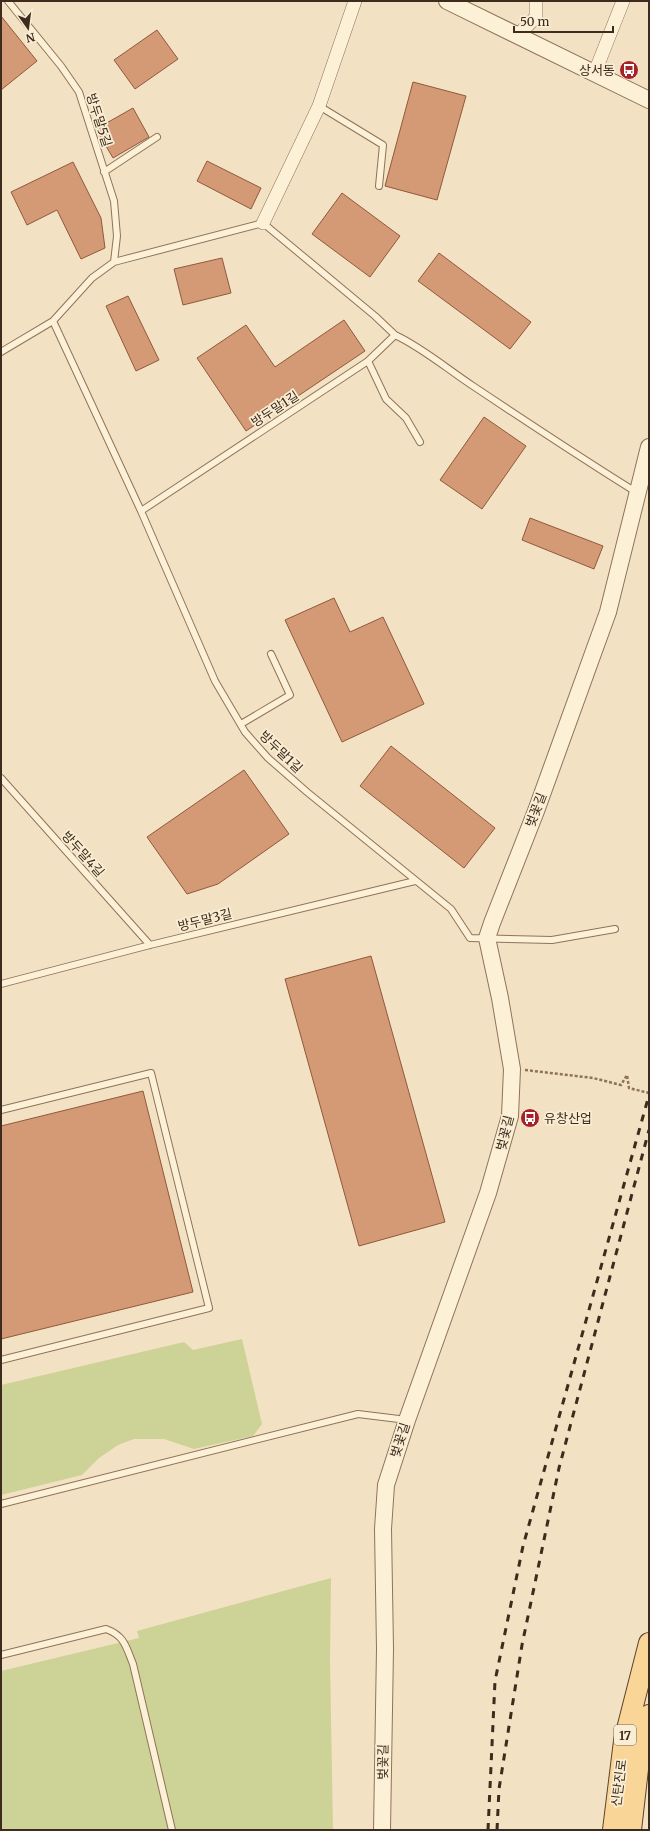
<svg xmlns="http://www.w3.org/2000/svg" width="650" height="1831" viewBox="0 0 650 1831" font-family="Merriweather,'Noto Sans KR',serif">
	<rect width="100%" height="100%" fill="#f2e2c3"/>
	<path fill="#cdd296" d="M242,1339l20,85 -9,12 -59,13 -30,-10h-30l-16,6 -19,13 -17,17 -81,20v-110l183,-43 9,8z
		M331,1578l-1,82 3,170h-332v-159l138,-33 -2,-7z"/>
	<path fill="#d49975" stroke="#90593b" d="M1,16l36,45 -36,29z
		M157,30l21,29 -43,30 -21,-29z
		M413,82l53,14 -29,104 -52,-14z
		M133,108l16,29 -36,21 -17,-29z
		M207,161l54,27 -10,21 -54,-28z
		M73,162l28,56 4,30 -24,11 -24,-49 -30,15 -16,-33z
		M342,193l58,43 -30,41 -58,-43z
		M439,253l92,69 -21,27 -92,-68z
		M222,258l9,35 -48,12 -9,-36z
		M128,296l31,64 -23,11 -30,-65z
		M344,320l21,31 -119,80 -49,-73 49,-33 29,42z
		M484,417l42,29 -44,63 -42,-29z
		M530,518l73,28 -9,23 -72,-29z
		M334,598l16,34 33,-15 41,87 -82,38 -57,-122z
		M391,746l104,82 -31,40 -104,-82z
		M244,770l45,64 -71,50 -31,10 -40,-57z
		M371,956l74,266 -86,24 -74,-267z
		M143,1091l50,201 -192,47v-213z"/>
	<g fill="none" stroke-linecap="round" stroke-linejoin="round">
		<g stroke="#8f7358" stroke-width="8">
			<path id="service" d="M319,106l64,39 -4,41
				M104,172l53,-35
				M114,262l149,-39 112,93 20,19 -27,26 -227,150
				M53,321l88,190 74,170 30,51 23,26 39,34 144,117 19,29 82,2 63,-11
				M395,335c28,13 52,34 78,51 54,36 108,72 163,106
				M1,352l52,-31 39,-43 22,-16 3,-26 -3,-35 -35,-109 -18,-26 -53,-65
				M368,361l18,38 20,19 14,24
				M241,724l49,-29 -19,-41
				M1,778l149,167
				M1,984l149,-39 265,-64
				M1,1110l150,-37 58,235 -208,52
				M1,1504l357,-90 49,6
				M1,1655l105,-26c19,7 20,18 27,35l39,166"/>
		</g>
		<g stroke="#8f7358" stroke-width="14">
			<path id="minor" d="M517,36l19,-19v-16
				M595,72l28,-71
				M263,223l56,-117 36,-105"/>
		</g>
		<g stroke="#8f7358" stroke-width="18">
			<path id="tertiary" d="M447,1l202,99
				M382,1830l3,-181 -2,-120 3,-44 21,-65 81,-227 22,-77 2,-47 -12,-71 -13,-60 5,-15 44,-112 72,-199 41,-165"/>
		</g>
		<g stroke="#5c412c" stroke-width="22">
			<path id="primary" d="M613,1830l11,-89 25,-98
				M631,1830l10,-87 8,-28"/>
		</g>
		<path stroke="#8f7358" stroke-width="2.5" stroke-dasharray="3 2" stroke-linecap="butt" d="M525,1070l68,8 28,7 6,-10 2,13 20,5"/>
		<use href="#service" stroke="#fcf0d7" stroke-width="6"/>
		<use href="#minor" stroke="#fcf0d7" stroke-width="13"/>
		<use href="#tertiary" stroke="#fcf0d7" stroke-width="16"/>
		<use href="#primary" stroke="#f9d698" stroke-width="20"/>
		<path stroke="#3d2b1d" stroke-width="3" stroke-dasharray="7 7" stroke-linecap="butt" d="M488,1830l7,-149 28,-135 126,-451
			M497,1830l2,-41 23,-144 37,-177 90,-338"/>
	</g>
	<defs>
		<g id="bus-disc" transform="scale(1)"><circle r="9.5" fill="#a42228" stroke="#f9edd3"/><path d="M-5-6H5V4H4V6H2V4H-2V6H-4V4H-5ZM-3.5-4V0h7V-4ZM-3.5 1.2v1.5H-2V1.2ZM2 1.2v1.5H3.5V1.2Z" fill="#fff"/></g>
	</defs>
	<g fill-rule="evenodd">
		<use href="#bus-disc" x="629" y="70"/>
		<use href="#bus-disc" x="530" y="1118"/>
	</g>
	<g text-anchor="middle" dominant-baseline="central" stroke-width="3.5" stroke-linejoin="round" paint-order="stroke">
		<rect fill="#f9edd3" stroke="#756554" stroke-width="1" x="614" y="1725" width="22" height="20" rx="3"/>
		<g font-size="12" font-weight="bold" fill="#3d2b1d">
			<text x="625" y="1735">17</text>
		</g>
		<g font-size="13" fill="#3d2b1d" stroke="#f9edd3" text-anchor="end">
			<text x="615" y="70">상서동</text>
			<text x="544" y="1118" text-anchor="start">유창산업</text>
		</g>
		<g font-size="13" fill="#3d2b1d" stroke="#f9edd3">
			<text transform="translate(99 120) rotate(72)">방두말5길</text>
			<text transform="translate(275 409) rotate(-33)">방두말1길</text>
			<text transform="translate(281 752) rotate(44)">방두말1길</text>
			<text transform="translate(536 810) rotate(-69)">벚꽃길</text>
			<text transform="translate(83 854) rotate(48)">방두말4길</text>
			<text transform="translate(205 920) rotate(-14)">방두말3길</text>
			<text transform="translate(505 1133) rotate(-76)">벚꽃길</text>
			<text transform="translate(400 1440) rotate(-72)">벚꽃길</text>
			<text transform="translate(383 1762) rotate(-89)">벚꽃길</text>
			<text transform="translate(619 1783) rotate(-83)">신탄진로</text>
		</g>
	</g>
	<rect width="650" height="1831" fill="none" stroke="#3d2b1d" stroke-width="4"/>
	<g transform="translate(28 28) rotate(166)" stroke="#f9edd3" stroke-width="3" paint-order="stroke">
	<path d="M0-3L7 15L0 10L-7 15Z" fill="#3d2b1d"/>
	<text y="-6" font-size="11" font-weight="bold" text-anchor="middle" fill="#3d2b1d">N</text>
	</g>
	<path d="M514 26v6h99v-6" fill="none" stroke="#3d2b1d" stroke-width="2"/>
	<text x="520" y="26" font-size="12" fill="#3d2b1d" stroke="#f9edd3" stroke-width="3" paint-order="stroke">50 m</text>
</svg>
